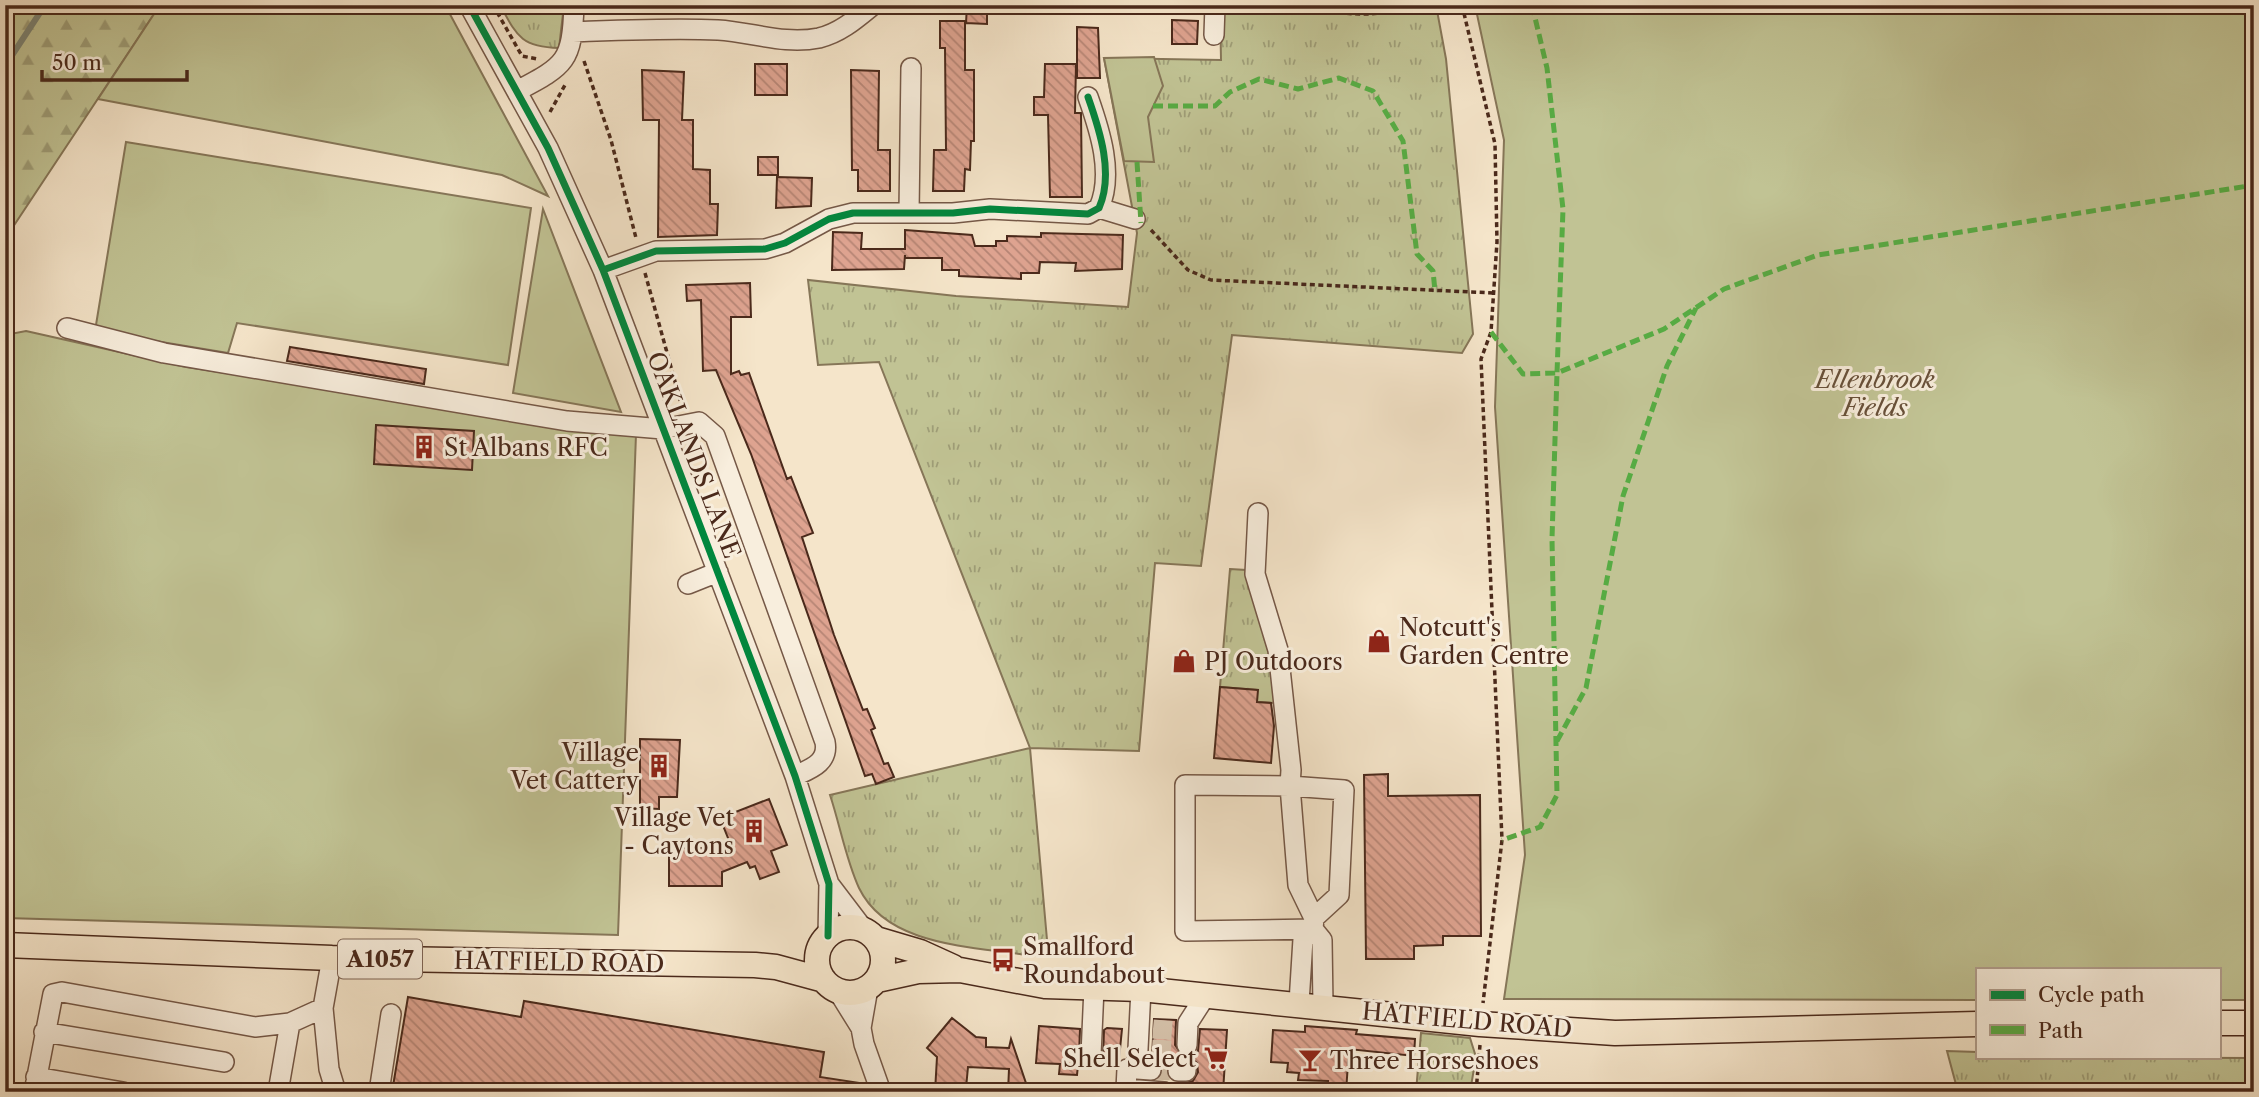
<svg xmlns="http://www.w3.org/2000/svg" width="2259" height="1097" viewBox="0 0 2259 1097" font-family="'Libre Caslon Text',serif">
	<defs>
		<pattern id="grass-tufts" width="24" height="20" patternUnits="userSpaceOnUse" patternTransform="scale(1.75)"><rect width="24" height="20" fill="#c1c394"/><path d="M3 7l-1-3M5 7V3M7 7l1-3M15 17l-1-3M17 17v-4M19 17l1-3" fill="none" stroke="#9f9e78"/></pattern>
		<pattern id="forest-firs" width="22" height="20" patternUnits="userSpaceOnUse" patternTransform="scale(1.75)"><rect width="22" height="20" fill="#c1c394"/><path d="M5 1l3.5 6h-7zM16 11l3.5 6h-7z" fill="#9f9e78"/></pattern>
		<pattern id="building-back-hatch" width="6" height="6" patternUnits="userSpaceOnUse" patternTransform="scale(1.75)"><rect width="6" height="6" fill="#dea390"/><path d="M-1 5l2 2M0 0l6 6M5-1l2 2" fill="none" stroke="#b68575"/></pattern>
	</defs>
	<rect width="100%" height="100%" fill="#f5e5ca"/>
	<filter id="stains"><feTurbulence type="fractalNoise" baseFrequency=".00286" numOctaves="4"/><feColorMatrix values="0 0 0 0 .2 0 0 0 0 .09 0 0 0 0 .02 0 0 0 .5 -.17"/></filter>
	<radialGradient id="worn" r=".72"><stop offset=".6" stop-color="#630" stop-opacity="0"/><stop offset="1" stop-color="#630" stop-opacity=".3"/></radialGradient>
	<path fill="url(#grass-tufts)" stroke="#867658" stroke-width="2" d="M500,5h64l-5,43c-38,-1 -42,-12 -59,-43z
		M1220,5h216l10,54 27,275 -11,19 -230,-18 -31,231 -46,-3 -16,188 -109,-3 18,203 -15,5c-57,-10 -145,-8 -174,-68 -13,-28 -19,-63 -29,-93l200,-47 -151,-386 -61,3 -10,-85 148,16 172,11 9,-74 -33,-175 117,2z
		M1230,569l16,1 27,98 3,35 -19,-1v-12l-37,-3z
		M1421,1033l49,5 6,19 -6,35h-54z
		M1947,1051l30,1v5l277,1v34h-296z"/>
	<path fill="url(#forest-firs)" stroke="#867658" stroke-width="2" d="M5,5h155l-155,234z"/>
	<path fill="#c1c394" stroke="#867658" stroke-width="2" d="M160,5h285l103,191 -46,-21 -404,-76z
		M1475,5h779v995h-35v-31h-242v31l-473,-1 21,-144 -30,-448 9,-267z
		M1154,57l9,29 -15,31 6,45 -30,-1 -20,-103z
		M126,142l405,66 -23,157 -271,-42 -9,30 -133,-22z
		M543,209l78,203 -108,-19z
		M26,331l160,36 450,67 -18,501 -613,-17v-583z"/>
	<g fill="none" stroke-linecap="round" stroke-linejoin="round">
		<path stroke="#7c8475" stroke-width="6" d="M5,66l40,-61"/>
	</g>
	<path fill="url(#building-back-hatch)" stroke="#4a291b" stroke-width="2" d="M967,5h20v19l-21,-1z
		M1172,20l26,1 -1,23h-25z
		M940,21h25v49h9v71h-3l-1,29 -5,-1 -1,22h-31l1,-41h12l-1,-102h-5z
		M1077,27l21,1 2,50h-23z
		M755,64h32v31h-32z
		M1045,64h31l-1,49h6l1,84h-32l-2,-82h-14v-18h10z
		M642,70l42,2 -2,48h11v49l17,1v34h8l-1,31 -59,2 1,-117h-16z
		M851,70l28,1 -1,79h12v41h-32v-21h-6z
		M758,157h20v18h-20z
		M777,177l35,1 -1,28 -35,2z
		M905,230l67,5 3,11h21v-5h11v-5l34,1v-4l82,2 -1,34 -47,2 1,-8 -36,-1 -1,11h-18v6l-62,-3v-6h-17v-12h-37v-3l-1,14 -72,1 1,-38 29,1 -1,16h44z
		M750,283l1,34h-20v57l8,-3 2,4 8,-2 38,106 4,-2 22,56 -11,4 32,98 29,75 4,-1 8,19 -4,2 13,34 4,-1 6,14 -18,7 -4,-10 -7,2 -114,-322 -35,-84 -13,1 -2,-71 -14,1 -1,-16z
		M290,347l136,22 -2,15 -137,-23z
		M376,425l98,6 -2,39 -98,-6z
		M1220,687l38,3 -1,12 14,1 3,23 -3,37 -57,-5z
		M640,739l40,1 -3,57h-18v12l-19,-1z
		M1388,774v22l92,-1 1,141h-38v9l-29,1v13h-48l-2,-184z
		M769,799l18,46 -16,6 8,21 -19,7 -5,-13 -5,2 -3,-6 -25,10v14h-53v-38h63l-12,-30z
		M408,997l113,20 3,-16 300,51 -4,25 40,6v9h-468z
		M952,1018l24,19 10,1v9l23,1 2,-9 18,53h-21l1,-23 -41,-2 -2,21h-5l-1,4h-25l2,-35 -10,-9z
		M1154,1019l22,1 -1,25 8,11 -15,8 -1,11h-5v-11l-10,-6z
		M1039,1026l41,3 -1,26 5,10h-6l-1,10 -18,-1 1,-10 -24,-1z
		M1305,1026l52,4 -1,4 59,5 -1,17 -65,-7 -3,43h-18v-11l-30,-1 1,-7 -12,-1 1,-9 -17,-1 2,-32 32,2z
		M1107,1028l15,1 -3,30 -16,-1 1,-28z
		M1200,1029l27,1 -4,62h-38v-9l8,-2 5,-9 -1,-9 -7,-6 8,-6z"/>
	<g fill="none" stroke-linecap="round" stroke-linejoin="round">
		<path stroke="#d3bfa7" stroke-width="19" stroke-dasharray="19 10" stroke-linecap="butt" d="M1153,1029l26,2
			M1152,1049l35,2
			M1151,1070l27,1"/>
		<g stroke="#755847" stroke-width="22">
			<path id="minor" d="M469,5l79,143 55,122 192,506 34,108 -1,52
				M573,32c48,-2 97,-4 145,-2 34,2 66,15 101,8 21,-5 37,-19 54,-33
				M1214,35l1,-30
				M517,91c49,-26 55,-29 57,-86
				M1099,208l36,11
				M909,212l2,-144
				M603,270l53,-19 109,-2 20,-6 44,-24 24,-6h100l37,-4 98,5 11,-6c15,-34 1,-77 -11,-111
				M67,328l97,25 403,68 96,8 36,-7 16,14 110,306c4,21 -15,27 -30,34
				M1258,513l-3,61 23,76 13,120 -1,16 54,4 -5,105 -25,23
				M688,584l30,-12
				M829,884l35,46
				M1313,929l-128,2v-146l105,1 8,99 16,33 -1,11 9,11 1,66
				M332,958l-9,50 6,61 7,23
				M868,988l-7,40 3,16 17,48
				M1141,989l-4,80 14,1
				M838,991l23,37
				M1299,1003l4,-64 10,-10
				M44,1032l180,30
				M1187,1045l1,-22 18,-28
				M1091,1055l3,-67
				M1137,1069h-10l-1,20 38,3
				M1178,1071h8v-3
				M36,1077l87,15
				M34,1092l19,-98 9,-2 193,35 35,-4 33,-15
				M278,1092l12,-69
				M379,1092l12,-78"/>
		</g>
		<g stroke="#4a291b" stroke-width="27">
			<path id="major" d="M817 960a33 33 0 1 1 66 0a33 33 0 1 1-66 0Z
				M876,939l44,13 33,15
				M5,945l327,13 423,7 21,2 48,13
				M877,980l41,-9 42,-1 85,16 96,3 339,35 135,9 362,-9
				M2219,1023h35"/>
		</g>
		<path stroke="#4a291b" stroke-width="3.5" stroke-dasharray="5 3.5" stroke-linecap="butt" d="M493,5l29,51 15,3
			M1305,5c40,11 71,13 111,0
			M1462,5l33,139 2,98 -6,90 -10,27 21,481 -19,163
			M584,61l27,79 25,98
			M550,112l15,-27
			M1151,230l37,40 23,10 283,13
			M645,273l37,134
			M1476,1092l4,-47"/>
		<use href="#minor" stroke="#f8eedd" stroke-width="19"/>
		<use href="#major" stroke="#f5e5ca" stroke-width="24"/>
		<path stroke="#57ab43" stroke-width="5" stroke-dasharray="10 5" stroke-linecap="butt" d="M1532,5l15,63 16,141 -6,164 107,-44 60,-40 94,-34 436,-70
			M1153,106h62l15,-14 29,-13 39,10 41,-11 34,13 30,50 14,113 16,17 2,20
			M1137,162l4,61
			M1491,332l32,42 34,-1 -5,166 5,256 -17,32 -38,13
			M1557,741l29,-53 37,-192 44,-130 29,-58"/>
		<g stroke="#f8eedd" stroke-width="11">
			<path id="cycleway" d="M469,5l79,143 55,122 192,506 34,108 -1,52
				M603,270l53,-19 109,-2 20,-6 44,-24 24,-6h100l37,-4 98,5 11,-6c15,-34 1,-77 -11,-111"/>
		</g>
		<use href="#cycleway" stroke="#00873e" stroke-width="7"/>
	</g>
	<defs>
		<g id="building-bare" transform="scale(1.89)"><path d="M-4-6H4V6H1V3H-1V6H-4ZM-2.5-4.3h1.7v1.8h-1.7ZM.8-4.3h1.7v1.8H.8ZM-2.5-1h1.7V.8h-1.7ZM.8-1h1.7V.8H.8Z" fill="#8f2418" stroke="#f8eedd" stroke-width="2.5" paint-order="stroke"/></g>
		<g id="shop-bare" transform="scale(1.89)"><path d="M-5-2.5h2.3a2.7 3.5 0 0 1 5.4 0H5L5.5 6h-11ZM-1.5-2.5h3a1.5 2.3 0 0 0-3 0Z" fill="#8f2418" stroke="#f8eedd" stroke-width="2.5" paint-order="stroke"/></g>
		<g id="bus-bare" transform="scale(1.89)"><path d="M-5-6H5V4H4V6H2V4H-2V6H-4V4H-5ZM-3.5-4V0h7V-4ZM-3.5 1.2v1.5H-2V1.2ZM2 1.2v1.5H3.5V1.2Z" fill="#8f2418" stroke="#f8eedd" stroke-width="2.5" paint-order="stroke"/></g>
		<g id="supermarket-bare" transform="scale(1.89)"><path d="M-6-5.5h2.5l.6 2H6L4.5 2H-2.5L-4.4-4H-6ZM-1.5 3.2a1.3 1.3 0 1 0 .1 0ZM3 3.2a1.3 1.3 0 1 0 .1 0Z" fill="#8f2418" stroke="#f8eedd" stroke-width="2.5" paint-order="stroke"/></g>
		<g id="bar-bare" transform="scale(1.89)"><path d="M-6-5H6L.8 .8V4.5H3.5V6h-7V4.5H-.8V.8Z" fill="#8f2418" stroke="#f8eedd" stroke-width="2.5" paint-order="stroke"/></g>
	</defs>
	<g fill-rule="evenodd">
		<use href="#building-bare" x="424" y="447"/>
		<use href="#shop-bare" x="1379" y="641"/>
		<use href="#shop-bare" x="1184" y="661"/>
		<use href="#building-bare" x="659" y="766"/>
		<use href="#building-bare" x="754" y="831"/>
		<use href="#bus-bare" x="1003" y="960"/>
		<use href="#supermarket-bare" x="1216" y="1058"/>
		<use href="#bar-bare" x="1310" y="1060"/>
	</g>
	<g text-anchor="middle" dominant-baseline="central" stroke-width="6" stroke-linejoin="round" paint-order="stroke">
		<rect fill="#f8eedd" stroke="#7e6455" stroke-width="2" x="338" y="939.5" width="84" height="39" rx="5"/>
		<g font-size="23" font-weight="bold" fill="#4a291b">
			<text x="380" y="959">A1057</text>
		</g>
		<g font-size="24" font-style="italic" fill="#685039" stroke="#f8eedd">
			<text x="1875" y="379">Ellenbrook<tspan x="1875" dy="28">Fields</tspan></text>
		</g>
		<g font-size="24" fill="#4a291b" stroke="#f8eedd" text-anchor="start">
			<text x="444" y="447">St Albans RFC</text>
			<text x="1399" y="627">Notcutt's<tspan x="1399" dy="28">Garden Centre</tspan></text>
			<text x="1204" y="661">PJ Outdoors</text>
			<text x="639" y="752" text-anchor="end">Village<tspan x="639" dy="28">Vet Cattery</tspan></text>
			<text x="734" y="817" text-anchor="end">Village Vet<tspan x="734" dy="28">- Caytons</tspan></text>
			<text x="1023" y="946">Smallford<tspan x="1023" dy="28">Roundabout</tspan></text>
			<text x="1196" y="1058" text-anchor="end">Shell Select</text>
			<text x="1330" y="1060">Three Horseshoes</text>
		</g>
		<g font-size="24" fill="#4a291b" stroke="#f8eedd">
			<text transform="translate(694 455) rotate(69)">OAKLANDS LANE</text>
			<text transform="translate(559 962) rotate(1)">HATFIELD ROAD</text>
			<text transform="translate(1467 1020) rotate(5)">HATFIELD ROAD</text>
		</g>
	</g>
	<rect width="2259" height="1097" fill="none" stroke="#f5e5ca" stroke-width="28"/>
	<rect x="7" y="7" width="2245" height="1083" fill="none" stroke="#4a291b" stroke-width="3.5"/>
	<rect x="14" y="14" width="2231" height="1069" fill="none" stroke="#4a291b" stroke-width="2"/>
	<rect x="1976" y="968" width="245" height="91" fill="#f8eedd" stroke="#b29f8f" stroke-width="2"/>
	<rect x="1990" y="990" width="35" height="10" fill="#00873e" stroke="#b29f8f" stroke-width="2"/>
	<text x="2038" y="1002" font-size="21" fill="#4a291b">Cycle path</text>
	<rect x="1990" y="1025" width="35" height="10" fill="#57ab43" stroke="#b29f8f" stroke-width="2"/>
	<text x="2038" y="1038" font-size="21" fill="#4a291b">Path</text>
	<path d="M42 70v10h145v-10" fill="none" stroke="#4a291b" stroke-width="3.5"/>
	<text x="52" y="70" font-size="21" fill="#4a291b" stroke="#f8eedd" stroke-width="5" paint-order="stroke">50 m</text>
	<rect width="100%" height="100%" filter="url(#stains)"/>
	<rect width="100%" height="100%" fill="url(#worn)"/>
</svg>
